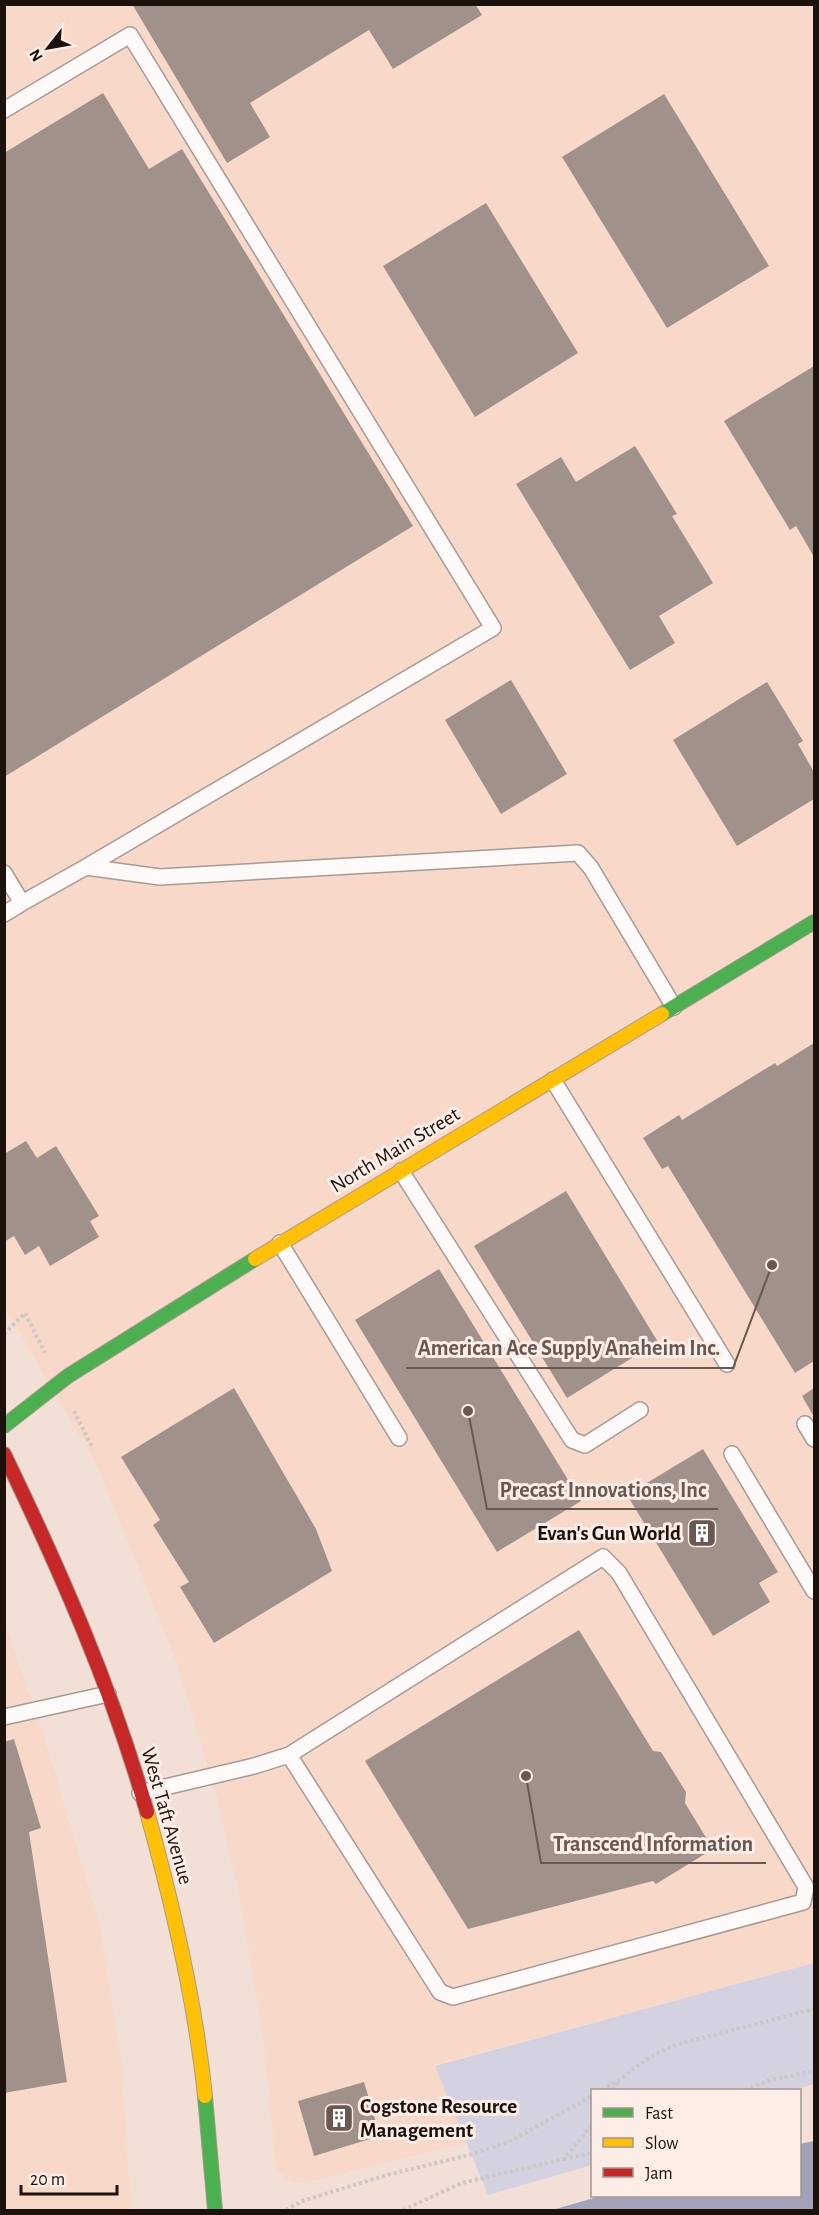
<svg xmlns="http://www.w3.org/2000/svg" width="819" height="2215" viewBox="0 0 819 2215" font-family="'Alegreya Sans',sans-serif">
	<rect width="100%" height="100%" fill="#f2e0d7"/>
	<path fill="#f8d9c9" d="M4,5h810v1958l-379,102 32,78 -167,41 -14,-5 -10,-11 -13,-130 -22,-134 -24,-106 -39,-132 -80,-199 -93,-159z
		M4,1621l38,109 58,196 22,140 9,144h-126z"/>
	<path fill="#d4d1e0" d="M814,1963v121l-22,6h-200v75l-104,30 -53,-129z"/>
	<path fill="#a2a2ba" d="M814,2141v69h-262l49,-14h199v-52z"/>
	<path fill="#a0928b" d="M132,4h343l7,11 -89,54 -24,-39 -119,73 20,34 -43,26z
		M103,93l46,76 33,-20 231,377 -409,251v-624z
		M664,94l105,172 -102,62 -105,-171z
		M486,203l92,150 -103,64 -92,-151z
		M814,366v191l-18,-31 -6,4 -66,-109z
		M635,446l42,68 -5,2 41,67 -54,33 16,27 -45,27 -114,-186 45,-27 15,25z
		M511,680l56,94 -66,40 -56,-94z
		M767,682l36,59 -5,3 16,28v27l-77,47 -64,-106z
		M814,1043v318l-19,12 -127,-207 -6,3 -19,-31 36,-23 3,5 93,-57 2,3z
		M26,1141l11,17 19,-12 43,70 -9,5 9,16 -49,29 -11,-20 -14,9 -11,-19 -10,6v-88z
		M566,1191l92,151 -91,56 -93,-152z
		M439,1269l142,232 -84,51 -142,-232z
		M234,1388l82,141 16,42 -118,72 -34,-56 9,-5 -36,-57 7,-5 -39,-63z
		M814,1388v29l-12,-21z
		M703,1449l75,123 -19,11 11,19 -57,34 -86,-141z
		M579,1630l74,121 8,1 25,40 -1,11 28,46 -57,35 -3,-3 -185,48 -103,-168z
		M14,1739l27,89 -12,4 38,250 -63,11v-351z
		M364,2082l16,54 -66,20 -16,-55z"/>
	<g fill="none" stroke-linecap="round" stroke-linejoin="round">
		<g stroke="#a89a93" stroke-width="18">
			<path id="lane" d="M4,110l126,-75 363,593 -407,239
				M4,873l18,30 64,-36 74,10 418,-24 13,15 83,139
				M4,914l18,-11
				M553,1080l174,284
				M401,1171l171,269 13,5 55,-35
				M280,1243l119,195
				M805,1424l9,15
				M732,1454l82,137
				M4,1717l104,-23
				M140,1793l114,-27 35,-11 314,-198 16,16 187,314 -3,15 -350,95 -13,-5 -151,-237"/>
		</g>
		<g stroke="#a89a93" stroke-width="16">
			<path id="fast" d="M662,1014l152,-92
				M4,1426l64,-50 187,-117
				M205,2096l10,114"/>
		</g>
		<g stroke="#a89a93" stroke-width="16">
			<path id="slow" d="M255,1259l407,-245
				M147,1812c26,93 48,187 58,284"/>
		</g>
		<g stroke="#a89a93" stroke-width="16">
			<path id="jam" d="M4,1454c56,116 108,234 143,358"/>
		</g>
		<path stroke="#cdc6c3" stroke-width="4" stroke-dasharray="3 3" stroke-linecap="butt" d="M4,1334l21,-21 20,40
			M74,1411l18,36
			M602,2090l16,-9 32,-24 25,-12 139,-36
			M613,2090l5,-8
			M745,2090l22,-9 47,-10
			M564,2159l28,-6
			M286,2210l16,-9 85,-26 82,-20 40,-13 83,-46
			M403,2210l59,-27 102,-24 28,-34"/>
		<use href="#lane" stroke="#fdfaf9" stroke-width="15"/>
		<use href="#fast" stroke="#4caf50" stroke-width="14"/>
		<use href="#slow" stroke="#ffc107" stroke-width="14"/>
		<use href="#jam" stroke="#c62828" stroke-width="14"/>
	</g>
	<defs>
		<g id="building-square" transform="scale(1.5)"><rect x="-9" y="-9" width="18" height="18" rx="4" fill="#675952" stroke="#fceee7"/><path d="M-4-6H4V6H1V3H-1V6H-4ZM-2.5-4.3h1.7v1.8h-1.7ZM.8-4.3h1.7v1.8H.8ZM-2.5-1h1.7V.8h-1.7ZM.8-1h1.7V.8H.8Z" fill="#fff"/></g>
	</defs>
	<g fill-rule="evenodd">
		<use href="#building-square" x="702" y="1533"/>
		<use href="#building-square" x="339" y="2118"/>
	</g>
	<g text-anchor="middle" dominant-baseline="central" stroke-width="6" stroke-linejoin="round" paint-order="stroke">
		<g font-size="21" fill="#1c110b" stroke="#fceee7">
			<text transform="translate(395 1150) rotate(-31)">North Main Street</text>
			<text transform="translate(167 1816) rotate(74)">West Taft Avenue</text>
		</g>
		<g font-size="21" font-weight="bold" fill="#1c110b" stroke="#fceee7" text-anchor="end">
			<text x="681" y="1533">Evan's Gun World</text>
			<text x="360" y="2106" text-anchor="start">Cogstone Resource<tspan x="360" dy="24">Management</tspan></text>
		</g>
	</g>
	<path fill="none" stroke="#675952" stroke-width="2" d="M772 1265L733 1368H406M468 1411L487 1509H718M526 1776L541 1863H766"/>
	<g fill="#675952" stroke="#fceee7" stroke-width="2">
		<circle cx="772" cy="1265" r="6"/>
		<circle cx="468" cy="1411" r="6"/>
		<circle cx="526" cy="1776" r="6"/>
	</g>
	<g font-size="22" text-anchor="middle" font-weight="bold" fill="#675952" stroke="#fceee7" stroke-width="6" stroke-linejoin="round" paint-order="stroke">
		<text x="569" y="1355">American Ace Supply Anaheim Inc.</text>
		<text x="603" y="1497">Precast Innovations, Inc</text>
		<text x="653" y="1851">Transcend Information</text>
	</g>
	<rect width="819" height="2215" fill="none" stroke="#1c110b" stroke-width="12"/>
	<rect x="591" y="2089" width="210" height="108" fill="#fceee7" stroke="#a2968f" stroke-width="1.5"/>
	<rect x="603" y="2108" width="30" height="9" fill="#4caf50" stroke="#a2968f" stroke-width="1.5"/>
	<text x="645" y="2119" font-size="18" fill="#1c110b">Fast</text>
	<rect x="603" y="2138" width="30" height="9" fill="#ffc107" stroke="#a2968f" stroke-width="1.5"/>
	<text x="645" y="2149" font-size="18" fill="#1c110b">Slow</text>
	<rect x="603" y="2168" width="30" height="9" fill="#c62828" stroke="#a2968f" stroke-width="1.5"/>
	<text x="645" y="2179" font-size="18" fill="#1c110b">Jam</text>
	<g transform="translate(48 48) rotate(239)" stroke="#fceee7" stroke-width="4.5" paint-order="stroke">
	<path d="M0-4.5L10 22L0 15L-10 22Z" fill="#1c110b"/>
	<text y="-9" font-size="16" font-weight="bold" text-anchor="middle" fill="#1c110b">N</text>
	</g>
	<path d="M21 2185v9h96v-9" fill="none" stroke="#1c110b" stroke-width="3"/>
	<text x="30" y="2185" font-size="18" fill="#1c110b" stroke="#fceee7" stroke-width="4.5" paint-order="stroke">20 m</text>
</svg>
